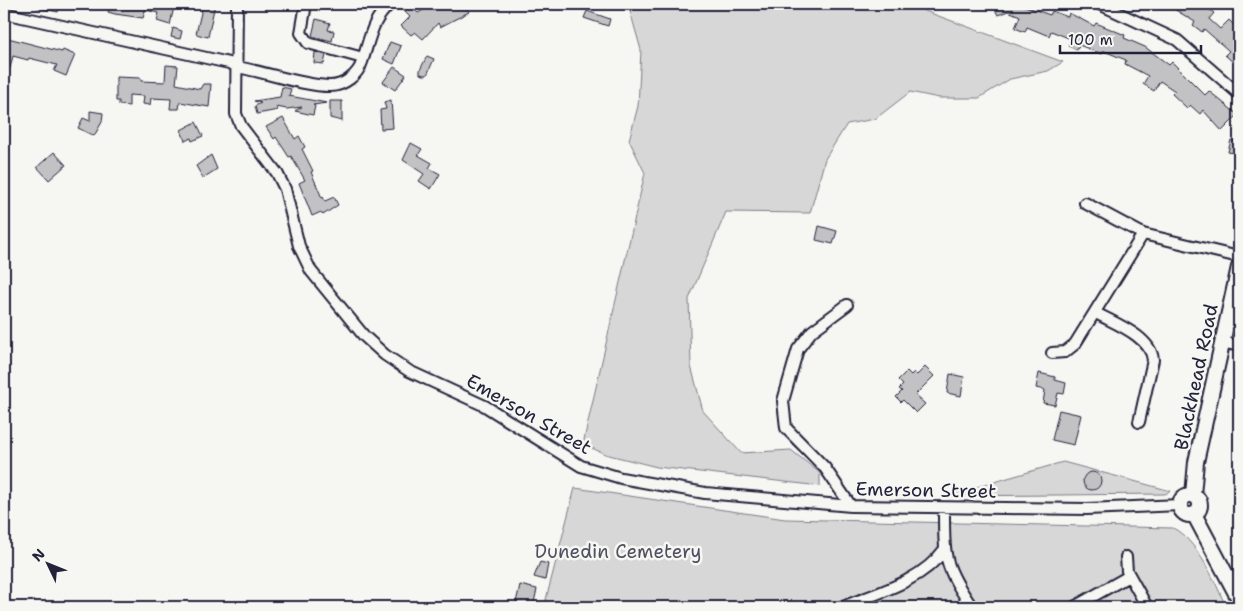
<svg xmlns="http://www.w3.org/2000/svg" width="1243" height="611" viewBox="0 0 1243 611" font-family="'Shantell Sans',sans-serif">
	<rect width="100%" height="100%" fill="#f6f6f2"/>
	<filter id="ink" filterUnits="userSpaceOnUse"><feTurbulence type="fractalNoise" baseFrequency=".02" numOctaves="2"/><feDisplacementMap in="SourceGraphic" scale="10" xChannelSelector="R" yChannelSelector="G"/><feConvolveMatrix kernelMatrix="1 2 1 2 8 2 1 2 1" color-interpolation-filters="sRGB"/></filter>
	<g filter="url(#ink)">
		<path fill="#d7d7d7" stroke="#7c7c89" d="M628,4h278l157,58 -15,9 -38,8 -31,19h-40l-29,-6 -35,27 -28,5 -22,35 -15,54 -84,-1 -37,87 2,67 12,45 38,42 50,-3 29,23v13l-163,-19 -52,-13 -22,-10 62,-271 -16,-33 9,-34 3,-56z
			M1063,462l108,29 -6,3 -219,2z
			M575,488l210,31 388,9c24,12 43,55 53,79h-682z"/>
		<path fill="#c2c2c4" stroke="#22223b" d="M37,4h23l-2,8 -22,-5z
			M110,4h50l14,3 -4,18 -13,-4 2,-8 -14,-3 -2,8 -28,-4 -7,-2z
			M203,4h12l-7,33 -12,-3z
			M409,4l9,9 16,-9h30l5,8 -29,15 -2,-4 -15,16 -8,-7 -4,3 -10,-9 9,-9 -7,-7z
			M992,4h32l-2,1 28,10 2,-4 16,6 1,-4 25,13 2,-3 29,12 -1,3 21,9 24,18 3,-3 33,33 4,-4 29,24 -16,16 -19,-21 -3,4 -10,-9 -3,3 -15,-14 3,-3 -15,-10 -6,10 -11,-7 5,-8 -23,-12 1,-4 -22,-9 -2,3 -23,-9 -2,5 -9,-4 3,-7 -20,-8 -2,5 -22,-9 -2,5 -10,-4 5,-12 -12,-5 -10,4z
			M1166,4h37l11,9 -5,6 11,10 9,-9 10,10v27l-5,6 -9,-8 4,-4 -25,-22 -2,3 -9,-7 2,-3z
			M587,11l23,8 -2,7 -24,-8z
			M316,19l14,4 -2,7 6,1 -2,10 -20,-5z
			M173,28l9,3 -2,8 -9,-2z
			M4,37l58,15 1,-2 12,5 -9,21 -12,-5 3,-6 -28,-7 -1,2 -15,-4 -3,12 -6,-1z
			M390,42l11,4 -7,18 -11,-5z
			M315,52l11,3 -2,9 -10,-1z
			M427,56l7,3 -7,16h-3l-4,-1v-4z
			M166,65l12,1 -2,18 24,5 3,-5h8l-2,23 -29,-5 -1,7h-9l1,-10 -20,-1 -1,7 -7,-1 1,-8 -15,-1v11l-10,-1v-4h-3v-24l25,1v3l24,1z
			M394,67l12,8 -11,15 -12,-8z
			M282,87l9,2 -2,7 38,7 -14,2 2,1 -2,9 -18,-4 7,-4 -15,2 -11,-2 2,3 -21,4 -2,-8 6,-3 -7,-2 26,-4z
			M391,100l2,28 -12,1 -1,-19 6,-1 -2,-7z
			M330,101h12v20l-12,-3z
			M90,111l13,2 -1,9 -8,14 -16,-8 5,-10 7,3z
			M283,118l12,21 4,-3 6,11 -3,2 11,22 -2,1 11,26 1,-1 2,4 9,-4 4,8 -15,10 -2,-3 -9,4 -13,-33 6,-3 -14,-24 -2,1 -13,-20 -2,2 -8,-12z
			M196,122l7,14 -11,5 -1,-3 -6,3 -4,-11z
			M1231,140l8,2v12l-11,-2z
			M411,143l11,6 -4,6 14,8 -3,5 11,6 -9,15 -12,-8 5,-7 -21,-14z
			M54,152l12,13 -17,15 -12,-13z
			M211,155l6,14 -14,9 -7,-12z
			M819,226l18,5 -4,13 -17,-4z
			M925,367l9,9 -19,19 10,9 -9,9 -13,-13 -2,2 -5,-5 6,-6 -3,-2 4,-4 -5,-5 9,-9 4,4 3,-3 3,3z
			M1039,373l16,4v3l11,3 -2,11 -6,-1 -3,12 -12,-2 2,-13 -9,-2z
			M950,374l14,3 -3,19 -14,-3z
			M1059,410l22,5 -7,30 -22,-5z
			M1083 481a9 9 0 1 1 18 0a9 9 0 1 1-18 0Z
			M540,562l8,2 -3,16 -11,-3z
			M520,585l17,4 -4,18h-18z"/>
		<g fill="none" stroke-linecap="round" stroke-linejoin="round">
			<g stroke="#22223b" stroke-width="14">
				<path id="minor" d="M237,4l-1,110 5,12 36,47 8,16 14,57 12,25 53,65 21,19 24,16 76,35 96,60 40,12 84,15 146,13 236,3 93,-4
					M306,4l-5,29 7,10 55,15
					M1099,4l78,36 62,54
					M4,13l225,50 13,5c26,5 63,18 88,18 14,0 28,-11 32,-24 8,-23 9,-41 28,-58
					M1085,203l58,31 96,23
					M847,305l-35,26 -14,18 -15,52 3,27 39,40 26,38
					M1096,313c17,10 55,23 57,47l-14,62
					M1222,342l17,4
					M1052,353l13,-1 10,-8 68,-110
					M944,509c0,49 0,57 28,98
					M1126,557l1,14 20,36
					M842,607c35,-14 79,-25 102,-57
					M1074,607l55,-31"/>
			</g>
			<g stroke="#22223b" stroke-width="18">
				<path id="major" d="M1180 505a10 10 0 1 1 20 0a10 10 0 1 1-20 0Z
					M1193,495l3,-33 43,-195
					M1194,514l45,85"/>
			</g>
			<use href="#minor" stroke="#f6f6f2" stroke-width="10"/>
			<use href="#major" stroke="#f6f6f2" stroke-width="14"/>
		</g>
	</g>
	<g text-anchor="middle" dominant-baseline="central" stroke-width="5" stroke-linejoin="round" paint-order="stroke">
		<g font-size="19" fill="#22223b" stroke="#f6f6f2">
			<text transform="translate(1196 377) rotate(-78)">Blackhead Road</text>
			<text transform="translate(529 414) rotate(30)">Emerson Street</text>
			<text transform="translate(926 490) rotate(1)">Emerson Street</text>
		</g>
		<g font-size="19" fill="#4f4f62" stroke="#f6f6f2">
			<text x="618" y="551">Dunedin Cemetery</text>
		</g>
	</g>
	<rect width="1243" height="611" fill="none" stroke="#f6f6f2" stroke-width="20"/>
	<rect x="10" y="10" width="1223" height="591" fill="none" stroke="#22223b" stroke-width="2" filter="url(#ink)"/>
	<g transform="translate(48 564) rotate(313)" stroke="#f6f6f2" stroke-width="4" paint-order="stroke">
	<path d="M0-4L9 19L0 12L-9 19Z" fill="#22223b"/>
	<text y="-8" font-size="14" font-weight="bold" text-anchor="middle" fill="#22223b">N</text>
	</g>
	<path d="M1060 45v8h141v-8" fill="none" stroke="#22223b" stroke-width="2.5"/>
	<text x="1068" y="45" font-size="15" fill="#22223b" stroke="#f6f6f2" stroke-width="4" paint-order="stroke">100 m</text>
</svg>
